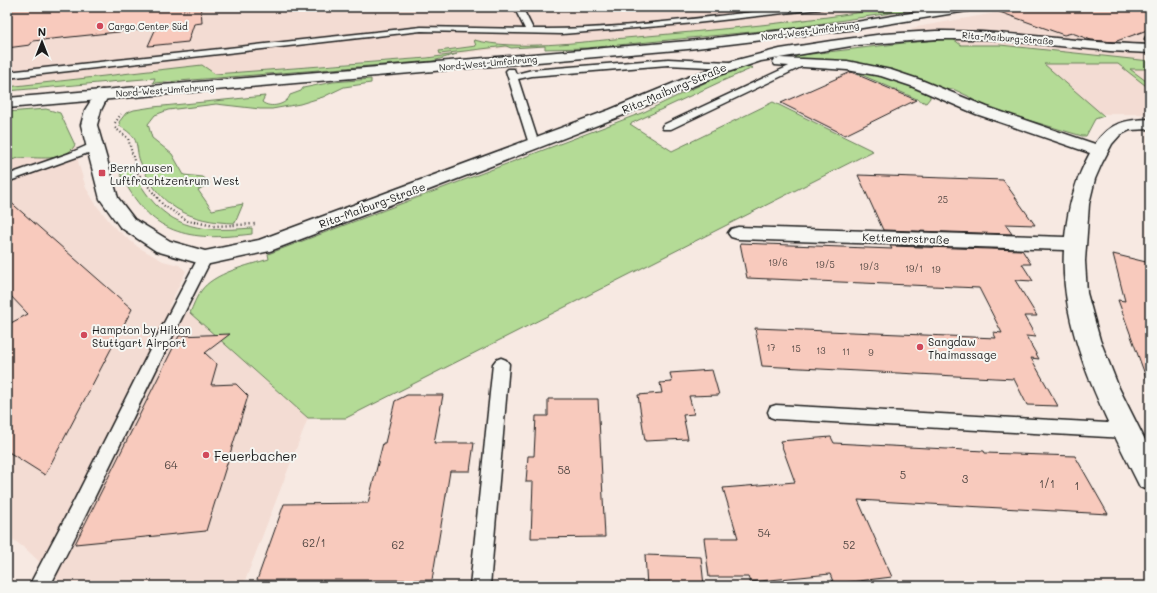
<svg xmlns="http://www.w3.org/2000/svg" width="1157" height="593" viewBox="0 0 1157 593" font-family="Mali,sans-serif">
	<rect width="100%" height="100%" fill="#f7e9e2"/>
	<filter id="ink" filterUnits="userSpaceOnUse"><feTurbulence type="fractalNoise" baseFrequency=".025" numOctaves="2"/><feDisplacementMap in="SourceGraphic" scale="8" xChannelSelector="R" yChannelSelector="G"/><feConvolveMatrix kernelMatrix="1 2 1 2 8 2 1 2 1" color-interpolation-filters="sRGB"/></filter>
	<g filter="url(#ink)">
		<path fill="#f3dcd3" d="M7,7h902l-57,10 -278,29 -69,2 -80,10 -89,6 -174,15 -10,-3 -145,13z
			M1150,7v107h-55l-118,-20 -66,-66 112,-20z
			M7,122l61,26 7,-3 4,20 7,23 11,18 17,21 24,20 25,14 16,4 7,6 -17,35 21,7 118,105 -65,168h-178l-38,-36 -20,-15z"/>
		<path fill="#b4db96" stroke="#687c59" d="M894,7h36l-138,21 -205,20 -42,1v-3l-34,2 -5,-2 -66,8 -1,-3 37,-5 -2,-6c42,11 107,2 151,-2 90,-8 180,-16 269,-31z
			M953,39l8,6h39l150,16v8h-20l20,15v5l-32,-25h-74l60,52 -9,3 -9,17h-4l-91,-27 -11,-4 -12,-9 -15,-7 -8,1 -15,-5 -35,-14 -15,-4 -18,-2 -64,-5 -4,-4 110,-13z
			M457,54l-24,7 -280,22 2,-5 -148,13v-4l195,-22 13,9 212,-16z
			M747,66l6,2 -33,14 -90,42 42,27 101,-49 100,49 -527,267h-38l-118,-105c3,-7 6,-16 11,-22 12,-18 48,-26 68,-32l-1,-5 376,-142 79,-38z
			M856,70l28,5 46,19v4l-4,5 -71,-31z
			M371,79v4l-27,4 -21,10 -23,7 -28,5h-12l-44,-5 -48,6 -13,5 -7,9 4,14 20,16 12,21 19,2 7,6 -12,7 14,20 31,-6 -8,19c-46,-1 -77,-16 -95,-62 -3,-7 -2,-17 -6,-23 -3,-5 -10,-9 -14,-12l-1,-4 7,-9 8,-3 19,-3 112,-11 -3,6c8,7 25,3 28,-7l11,-4 2,-3 30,-6z
			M46,109l14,4 15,32c-11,19 -38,11 -56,13 -4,1 -8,2 -12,3v-49z
			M132,169c17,35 39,58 80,60 13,1 27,0 40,-1v6c-64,8 -102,1 -132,-61z"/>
		<path fill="#f8cabd" stroke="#1c1c1c" d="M7,7h194l1,16 -8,1 -6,18 -40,4 8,-18 -114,12 -9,1 -3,4 -23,3z
			M994,7h156v22l-36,13 -23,-2 -19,-7 -8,2 -70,-25z
			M851,72l65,28 -71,35 -64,-32z
			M858,175l145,5 32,45 -30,-1 7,10 -129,-4z
			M7,199l125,110 -87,166 -38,-24v-126l21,-11 -21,-22z
			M740,243l152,6 -2,-3 132,4 9,14h-9l11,17 -18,-1 22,36h-13l12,21 -10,-1 13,23 -8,-1 27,48 -31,-1 -13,-26 -252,-13 -7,-38 241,10 -3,-6 9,1 -23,-45 -232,-10z
			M1113,254l37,9v116l-3,1 -29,-80 7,1z
			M230,334l-25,19 12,11 -6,21 25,-1 12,12 -42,135 -131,13 104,-208z
			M712,370l7,25 -30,1 5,18 -11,1 5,24 -43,2 -7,-46 24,-2 -2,-10 12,-1 -2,-9z
			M407,395h36l-9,48h40l-4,28h-20l-18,109h-175l27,-76 84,-1 15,-60h2l10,-42z
			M548,399h50l7,138 -74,1 2,-56h-7l2,-26h6l2,-40h12z
			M831,437l3,6 150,8 1,2 90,3 33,58 -250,-14 34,77 -58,7 -4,-10 -80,8 -2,-5h-39l-5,-39h34l-15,-50 72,-6 -15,-41z
			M645,555l56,2 3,29h-57z"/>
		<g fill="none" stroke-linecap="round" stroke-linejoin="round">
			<g stroke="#1c1c1c" stroke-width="3">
				<path id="service" d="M514,7h8l11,22c61,1 125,-6 185,-13 35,-4 70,-9 106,-9l-4,2 -124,14 -134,11 -141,-3 -414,47v-6l414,-45 104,2z
					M1146,37h4v4h-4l-1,-2z
					M668,59l61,3 4,3 -4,3 -61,-3 -136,11 -14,3 21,65 -5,3 -5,-3 -23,-73 2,-2h6l2,5 16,-4z
					M802,60l3,1 1,2 -1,2 -134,64h-8l-1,-2 1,-2z
					M95,142l5,3 -12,8 -81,29v-7l63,-22z
					M205,254l5,1 2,3c-56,108 -106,220 -162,328h-21l46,-87 80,-159 43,-82 2,-3z
					M501,358l5,2 3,4 -19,222h-20l23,-222 3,-4z
					M776,405l350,19 6,2 2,5 -2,5 -6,2 -350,-19 -6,-2 -2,-5 2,-5z"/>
			</g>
			<g stroke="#1c1c1c" stroke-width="3">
				<path id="minor" d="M936,31c72,-1 142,12 214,14v8l-40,-2 -122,-12h-52l-79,6 -96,16 -39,13 -101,42 -351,135 -65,14 -49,-14 -36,-24 -20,-28 -19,-74 4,-15 12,-19 5,-1 5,1 2,3 -8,16 -4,15 21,73 16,21 36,22 35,10 54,-11 350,-130 82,-34 42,-15 47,-12 51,-8 53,-7z
					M780,58l67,3 44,9 30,10 66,27 108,37c15,-22 30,-24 55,-25v10l-20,1 -10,5 -8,9 -10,19 -7,16 -6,25 -4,57 2,32 13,47 19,48 31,62v41l-10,-4c-35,-71 -81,-155 -76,-237l-326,-11 -7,-2 -3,-4 3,-4 7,-2 327,10c3,-30 10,-57 25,-84l-114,-39 -65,-28 -30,-10 -34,-6 -72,-5 -2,-3 2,-3z"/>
			</g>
			<g stroke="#1c1c1c" stroke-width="3">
				<path id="secondary" d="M947,7h26l-2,3 -4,1 -111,18 -168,20 -681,59v-10l681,-57 168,-19z"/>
			</g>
			<path stroke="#1c1c1c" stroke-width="1.5" stroke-dasharray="0.5 2" stroke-linecap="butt" d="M185,7l-2,4 6,-1 2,-3"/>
			<path stroke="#1c1c1c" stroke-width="2" stroke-dasharray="1 2.5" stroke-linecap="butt" d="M115,123l6,-9
				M115,128l13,10 9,34 26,33 25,16 11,2"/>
			<path stroke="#1c1c1c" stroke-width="2.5" stroke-dasharray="1 3" stroke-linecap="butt" d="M194,222l20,4 43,-2"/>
			<use href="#service" fill="#f6f6f2" fill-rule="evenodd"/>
			<use href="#minor" fill="#f6f6f2" fill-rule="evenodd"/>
			<use href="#secondary" fill="#f6f6f2" fill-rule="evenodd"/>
		</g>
	</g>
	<g fill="#d1495b" stroke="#f6f6f2" stroke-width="1.5">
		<circle cx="100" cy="26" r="4"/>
		<rect x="98" y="169" width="8" height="8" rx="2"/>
		<circle cx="84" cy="335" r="4"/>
		<circle cx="920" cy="347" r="4"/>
		<circle cx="206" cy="455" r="4"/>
	</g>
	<g text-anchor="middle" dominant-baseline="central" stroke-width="4" stroke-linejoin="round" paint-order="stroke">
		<g font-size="9" fill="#1c1c1c" stroke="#f6f6f2" text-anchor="start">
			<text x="108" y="26">Cargo Center Süd</text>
		</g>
		<g font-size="9" fill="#1c1c1c" stroke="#f6f6f2">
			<text transform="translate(810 31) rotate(-7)">Nord-West-Umfahrung</text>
			<text transform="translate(1008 38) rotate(4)">Rita-Maiburg-Straße</text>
			<text transform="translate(488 63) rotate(-5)">Nord-West-Umfahrung</text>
			<text transform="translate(165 90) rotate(-4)">Nord-West-Umfahrung</text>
		</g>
		<g font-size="9" fill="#534844">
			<text x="943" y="199">25</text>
			<text x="778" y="262">19/6</text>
			<text x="825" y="264">19/5</text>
			<text x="869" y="266">19/3</text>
			<text x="914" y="268">19/1</text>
			<text x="936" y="269">19</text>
			<text x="771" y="347">17</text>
			<text x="796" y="348">15</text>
			<text x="821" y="350">13</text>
			<text x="846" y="351">11</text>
			<text x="871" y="352">9</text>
		</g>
		<g font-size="11" fill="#1c1c1c" stroke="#f6f6f2">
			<text transform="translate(674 88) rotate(-23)">Rita-Maiburg-Straße</text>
			<text transform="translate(372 205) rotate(-20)">Rita-Maiburg-Straße</text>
			<text transform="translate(906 238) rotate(2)">Kettemerstraße</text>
		</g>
		<g font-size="11" fill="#1c1c1c" stroke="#f6f6f2" text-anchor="start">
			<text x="110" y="167">Bernhausen<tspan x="110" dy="13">Luftfrachtzentrum West</tspan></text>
			<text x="92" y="329">Hampton by Hilton<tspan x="92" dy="13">Stuttgart Airport</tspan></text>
			<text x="928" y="341">Sangdaw<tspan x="928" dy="13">Thaimassage</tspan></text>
		</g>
		<g font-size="11" fill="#534844">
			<text x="171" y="464">64</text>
			<text x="564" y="469">58</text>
			<text x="903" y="474">5</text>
			<text x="965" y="478">3</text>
			<text x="1047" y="483">1/1</text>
			<text x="1077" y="485">1</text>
			<text x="764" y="532">54</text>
			<text x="314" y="542">62/1</text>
			<text x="398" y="544">62</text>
			<text x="849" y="544">52</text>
		</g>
		<g font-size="13" fill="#1c1c1c" stroke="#f6f6f2" text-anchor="start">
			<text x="214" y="455">Feuerbacher</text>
		</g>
	</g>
	<rect width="1157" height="593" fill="none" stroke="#f6f6f2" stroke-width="24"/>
	<rect x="12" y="12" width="1133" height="569" fill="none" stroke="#1c1c1c" stroke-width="1.5" filter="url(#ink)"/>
	<g transform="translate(42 42)" stroke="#f6f6f2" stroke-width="3" paint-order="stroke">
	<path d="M0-3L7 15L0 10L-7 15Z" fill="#1c1c1c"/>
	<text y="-6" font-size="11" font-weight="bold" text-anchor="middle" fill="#1c1c1c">N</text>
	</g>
</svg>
